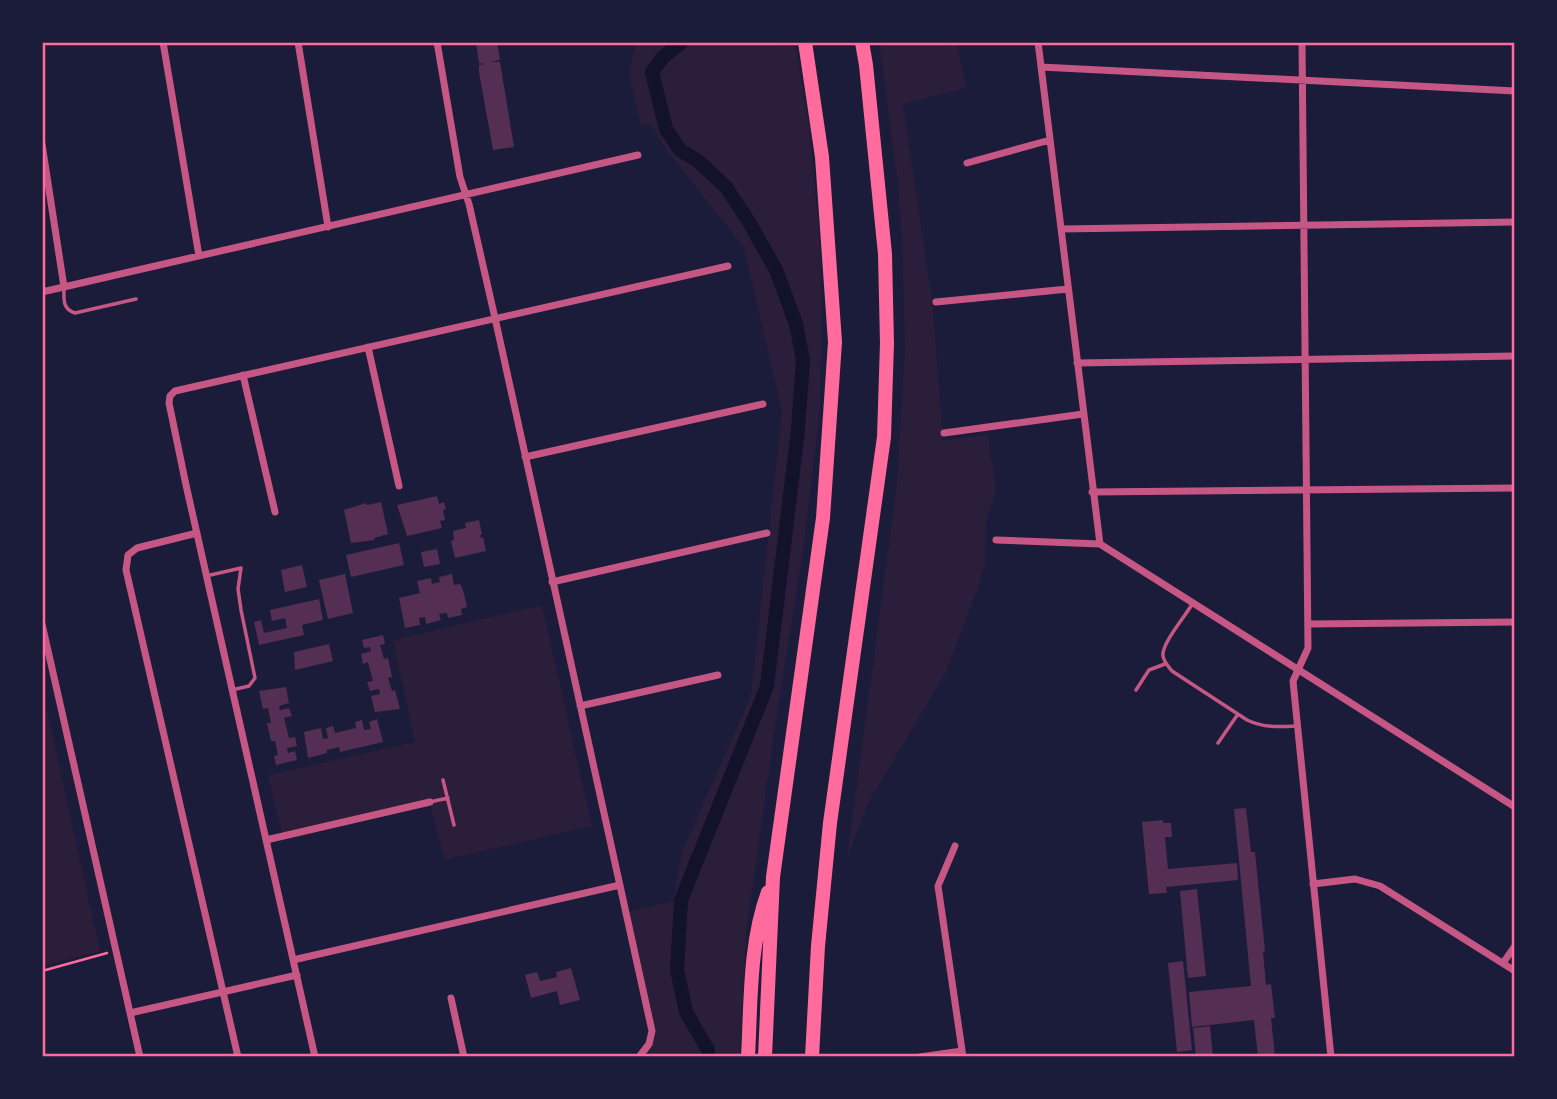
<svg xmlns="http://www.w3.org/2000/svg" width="1557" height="1099" viewBox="0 0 1557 1099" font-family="Karla,sans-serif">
	<rect width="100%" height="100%" fill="#1b1b3a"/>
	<path fill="#2a1e3b" d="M636,42h159l14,83 9,93 3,46 -1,147 -18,148 -26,160 -30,216 -6,122h-101l13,-26 -26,-119 47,-11 9,-49 69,-156 31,-284 -38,-164 -79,-100 -11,-19 -7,-5 -6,2 -12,-53z
		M879,42h78l9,46 -63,16 29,196 11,140 45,-5 8,55 -10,33 -1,39 -6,23 -33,87 -79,133 -20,54 50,-375 8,-136 -3,-110 -4,-55z
		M542,605l50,221 -148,34 -14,-58 -147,34 -15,-61 147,-33 -22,-102z
		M42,688l58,263 -58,15z"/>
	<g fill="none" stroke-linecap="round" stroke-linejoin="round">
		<path stroke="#12122b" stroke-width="14" d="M682,42l-19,15 -11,15 14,57 14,21 18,11 28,26 23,35 27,48 20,54 7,36 -5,70 -31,256 -86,214 -4,70 9,42 22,38"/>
	</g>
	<path fill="#542f53" d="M476,42h21l3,18 -10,2h10l14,85 -21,3 -14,-78v-7l5,-1 -5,-1z
		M437,496l2,8 5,-2 2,7 -3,1 2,10 -5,1 2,7 -35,8 -10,-31z
		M381,502l7,32 -14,4 1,2 -24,3 -7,-33 22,-7 1,2z
		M479,520l3,14 -2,1 1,3 2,-1 3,14 -31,7 -4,-17 3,-1 -1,-9 13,-3 -1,-5z
		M399,543l5,22 -53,12 -5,-22z
		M437,549l3,15 -16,3 -3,-15z
		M302,565l5,22 -22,5 -4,-22z
		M345,574l8,39 -25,6 -9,-39z
		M452,574l2,11 6,-1 3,6 4,17 -6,2 1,6 -14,3 -1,-5 -8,1 2,6 -15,4 -1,-7 -6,1 1,7 -15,3 -6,-30 21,-5 -3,-12 14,-3 1,6 8,-2 -1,-5z
		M319,599l4,21 -21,5 2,10 -45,10 -5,-23 7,-2 3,13 23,-5 -2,-10 -13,3 -2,-11z
		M383,635l2,9 -5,1 4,14 4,-1 4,19 -4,1 4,13 3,-1 5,19 -25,3 -4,-16 9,-2 -1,-5 -9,2 -3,-9 6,-1 -5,-19 -5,2 -2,-10 10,-3 -1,-4 -6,1 -2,-8z
		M329,644l4,17 -38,9 -1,-18z
		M286,687l3,16 -10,3 1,4 9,-2 3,8 -8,2 5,20 6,-1 2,9 -10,2 1,5 7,-2 2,9 -21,5 -2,-9 4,-1 -3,-14h-4l-4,-18h4l-3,-15 -5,1 -4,-18z
		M377,719l6,23 -43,10 -1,-5 -12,3v3l-19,5 -4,-26 17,-4 2,11 5,-1 -2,-10 7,-2 2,7 21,-5 -1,-6 7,-2 2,10 7,-1 -2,-7z
		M1246,808l5,44h4l10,99 -2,1 3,33 5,-1 4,34h-4l4,39h-17l-4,-37 -62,7 -3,-35 62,-6 -17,-177z
		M1163,820v3h8l1,14h-7l3,32 69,-6 1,17 -72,7 1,6 -18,1 -7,-72z
		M1197,889l9,87 -18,2 -8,-87z
		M1183,961l9,89 -15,2 -9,-89z
		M571,968l9,32 -20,5 -3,-14 -26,7 -6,-23 12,-3 3,9 17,-4 -1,-5z
		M1210,1026l3,31h-17l-3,-29z"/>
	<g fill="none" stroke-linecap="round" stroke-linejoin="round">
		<path stroke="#ff6b9d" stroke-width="2.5" d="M42,971l65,-18"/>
		<path stroke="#c65784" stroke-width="3.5" d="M64,287c0,12 -2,22 11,26l61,-14
			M206,576l35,-8 -3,21 3,21 14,68 -6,8 -17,4
			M1193,603c-7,12 -32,41 -30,53 1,6 5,10 9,15l75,49c17,8 32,7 50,6
			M1136,690l13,-20 16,-6
			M1218,743l20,-29
			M443,780l11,45
			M430,802l18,-4"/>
		<path stroke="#c65784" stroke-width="7" d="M163,42l36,214
			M298,42l30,185
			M437,42l23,135 9,27 26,114 157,713 -3,13 -10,13
			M1038,42l62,502
			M1302,42l6,606 -15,33 38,376
			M1041,67l474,24
			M42,144l22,143
			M967,163l83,-23
			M1061,229l454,-7
			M42,292l596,-137
			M936,302l132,-13
			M368,347l31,139
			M1077,363l438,-7
			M243,375l32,137
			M944,433l139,-19
			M525,457l238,-53
			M1092,492l423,-4
			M197,533l-60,15 -9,7 -2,15 112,487
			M996,540l104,4 415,263
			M552,582l215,-49
			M42,624l98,433
			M1309,624l206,-2
			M580,706l138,-31
			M266,840l164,-38
			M955,846l-17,40 25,171
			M1313,884l42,-5 25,7 135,85
			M293,960l327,-75
			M1503,963l12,-17
			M451,998l13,59
			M130,1013l167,-38
			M315,1057l-129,-572 -17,-82 1,-7 5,-5 553,-125
			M920,1057l42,-6"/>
		<path stroke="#ff6b9d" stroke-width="14" d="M748,1057c3,-54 1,-113 20,-165
			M765,1057l8,-180 50,-359 12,-176 -13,-185 -17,-115
			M812,1057l6,-111 12,-123 54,-386 3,-94 -2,-89 -19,-189 -4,-23"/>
	</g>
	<rect width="1557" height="1099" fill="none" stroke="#1b1b3a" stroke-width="88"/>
	<rect x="44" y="44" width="1469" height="1011" fill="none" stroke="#ff6b9d" stroke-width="2.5"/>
</svg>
